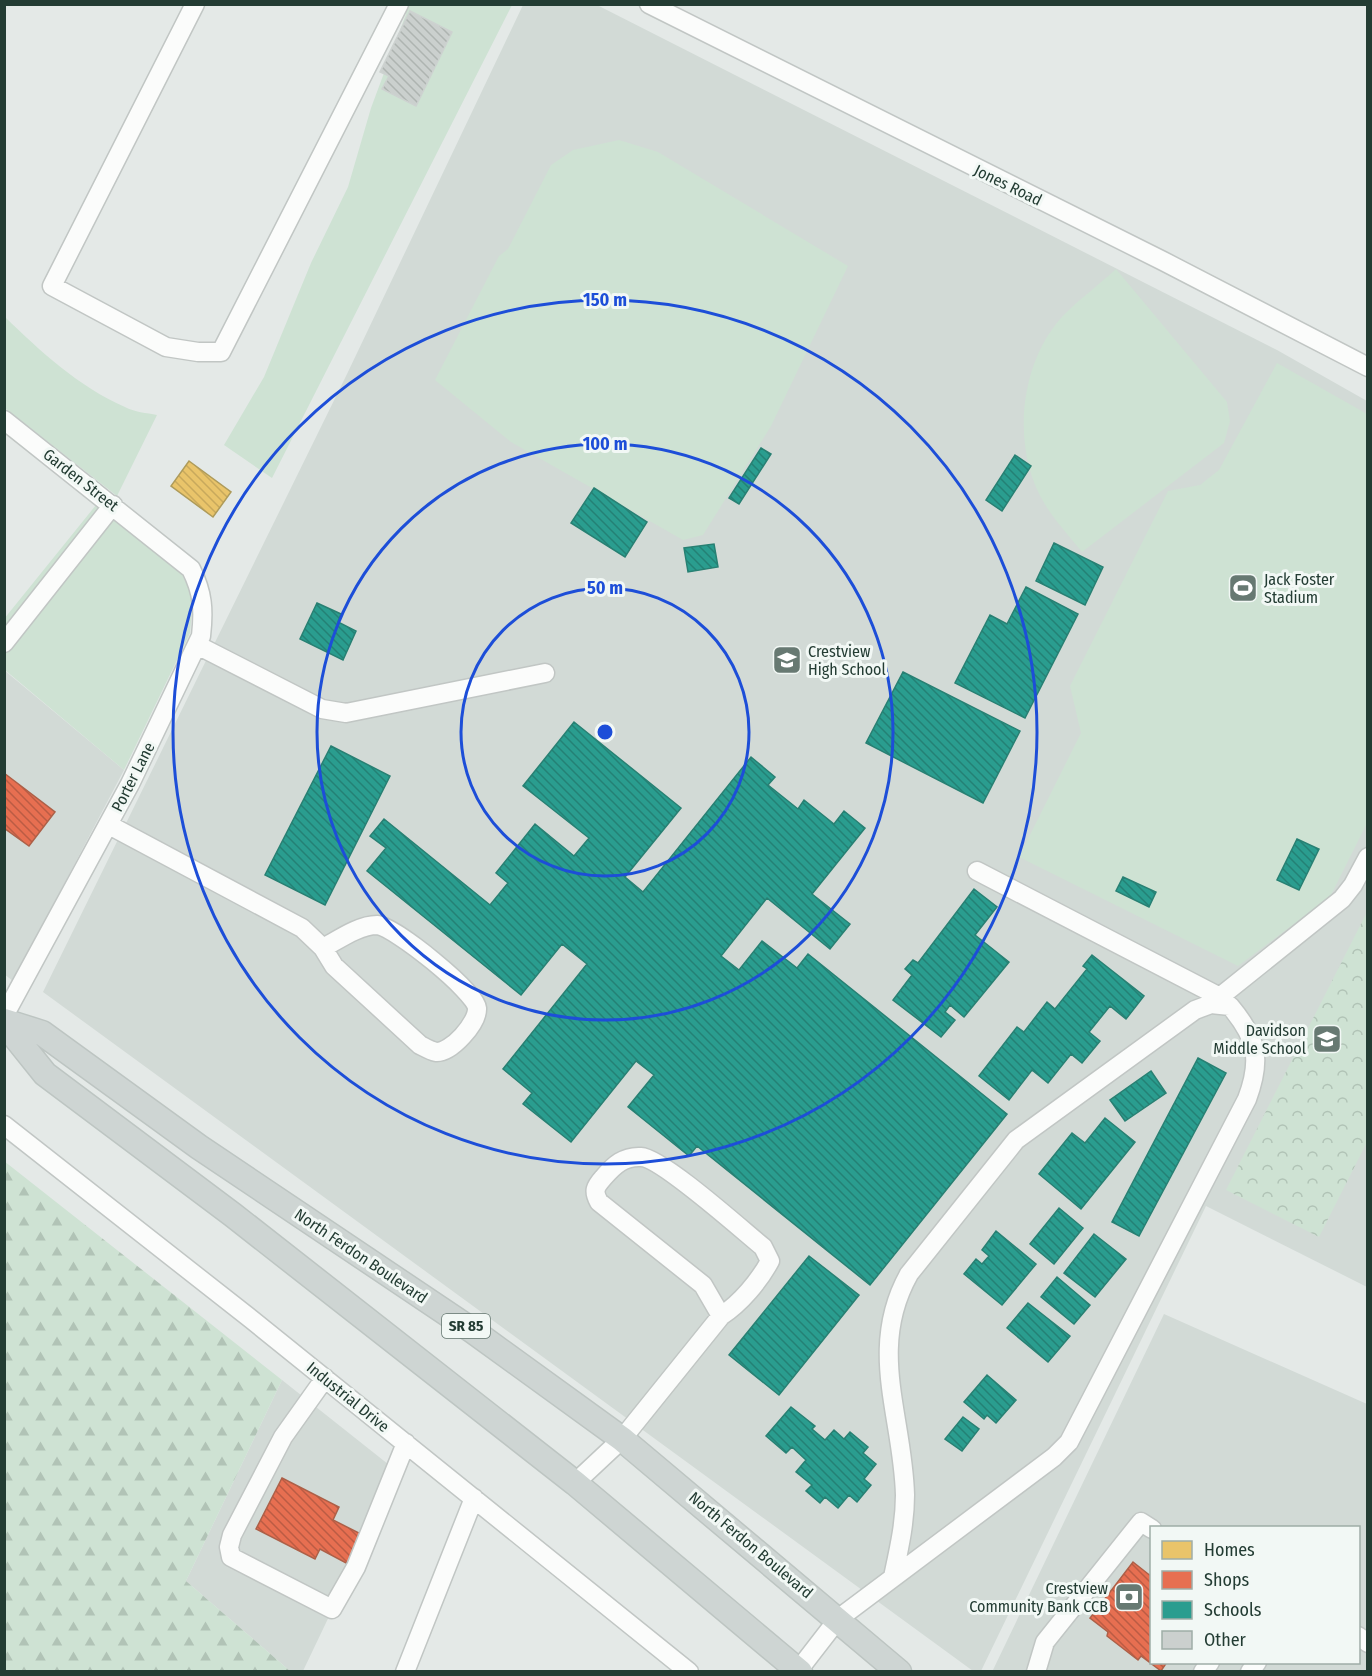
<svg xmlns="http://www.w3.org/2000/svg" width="1372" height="1676" viewBox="0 0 1372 1676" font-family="'Fira Sans Condensed',sans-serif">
	<defs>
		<pattern id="forest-firs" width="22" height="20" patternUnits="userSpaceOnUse" patternTransform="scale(1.5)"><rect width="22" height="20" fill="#cee2d3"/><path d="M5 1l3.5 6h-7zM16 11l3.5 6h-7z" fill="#b1c3b6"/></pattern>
		<pattern id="park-crowns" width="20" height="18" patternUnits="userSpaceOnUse" patternTransform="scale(1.5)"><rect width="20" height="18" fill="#cee2d3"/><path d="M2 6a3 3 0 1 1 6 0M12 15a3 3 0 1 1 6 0" fill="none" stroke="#b1c3b6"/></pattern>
		<pattern id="homes-back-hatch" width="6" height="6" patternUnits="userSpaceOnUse" patternTransform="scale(1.5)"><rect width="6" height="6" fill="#e9c46a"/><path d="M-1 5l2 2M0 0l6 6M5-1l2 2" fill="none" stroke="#c8a95c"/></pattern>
		<pattern id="shops-back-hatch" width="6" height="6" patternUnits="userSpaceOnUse" patternTransform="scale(1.5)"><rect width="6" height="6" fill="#e76f51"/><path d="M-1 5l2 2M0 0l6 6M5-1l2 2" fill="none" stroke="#bb5c44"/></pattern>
		<pattern id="schools-back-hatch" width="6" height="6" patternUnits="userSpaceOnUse" patternTransform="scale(1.5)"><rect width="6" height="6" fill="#2a9d8f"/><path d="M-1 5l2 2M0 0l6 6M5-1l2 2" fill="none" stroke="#248175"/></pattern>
		<pattern id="building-back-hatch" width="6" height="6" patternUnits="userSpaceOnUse" patternTransform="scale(1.5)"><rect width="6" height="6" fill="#cbd0ce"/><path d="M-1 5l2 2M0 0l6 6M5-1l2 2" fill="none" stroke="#aeb4b1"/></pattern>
	</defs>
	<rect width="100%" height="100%" fill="#e4e9e7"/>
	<path fill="#d2dad6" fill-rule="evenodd" d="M523,5h74l680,345 90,51v886l-161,-81 -225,465h-8l-930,-679 304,-618z
		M4,670l120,100 -111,211 -9,-7z
		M1164,1314l203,90v267l-375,1zM1152,1528h206v134h-206z
		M282,1380l116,92 -95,199h-13l-104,-90z"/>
	<path fill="#cee2d3" d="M404,5h108l-240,473 -48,-33 40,-68 47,-114 37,-76 23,-79 35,-94z
		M619,140l39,12 190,114 -77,160 -68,109 -20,5 -172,-98 -76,-62 64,-124 9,-7 43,-84 22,-15z
		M1116,269l111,133 3,19 -6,22 -142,109c-12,-15 -26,-30 -36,-46 -35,-54 -28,-141 16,-189 16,-17 37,-32 54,-48z
		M5,317c35,34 74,70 120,90 9,5 22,6 32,8l-40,81 -112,-88z
		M1277,363l90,51v409l-37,74 -92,69 -219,-109 62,-124 -11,-47 98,-195 32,-6 19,-15z
		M96,505l86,69 11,24 -3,35 -66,137 -119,-100 -1,-51z"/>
	<path fill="url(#forest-firs)" d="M4,1161l278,219 -96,201 104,90h-285z"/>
	<path fill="url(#park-crowns)" d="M1367,912v230l-48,95 -93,-47z"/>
	<path fill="url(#homes-back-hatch)" stroke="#ae9b5a" stroke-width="1.5" d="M189,461l42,31 -18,25 -42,-31z"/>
	<path fill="url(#shops-back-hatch)" stroke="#ac6048" stroke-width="1.5" d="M4,773l51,39 -26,34 -25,-18z
		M282,1478l57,29 -6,13 30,15 -15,29 -28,-15 -5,10 -59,-30z
		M1133,1562l19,15v85h15l-6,9 -20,-15 -3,4 -31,-24 1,-4 -18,-14z"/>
	<path fill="url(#schools-back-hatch)" stroke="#288073" stroke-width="1.5" d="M761,448l10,6 -32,50 -10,-6z
		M1015,455l16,11 -29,45 -16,-11z
		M594,488l53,34 -22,35 -54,-34z
		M1054,543l49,24 -18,38 -49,-24z
		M714,544l4,23 -30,5 -4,-24z
		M1026,587l52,27 -53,104 -70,-35 35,-68 17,9z
		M317,603l24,11 -3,8 18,9 -13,29 -43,-21z
		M903,672l117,59 -37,72 -117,-60z
		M574,722l107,86 -56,69 18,15 108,-135 24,20 -7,8 30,24 6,-9 30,24 10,-13 21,17 -53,66 38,30 -20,25 -63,-51 -46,58 18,14 23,-29 35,27 11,-14 199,160 -137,171 -173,-139 -8,10 -61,-49 26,-32 -18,-14 -65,81 -48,-38 9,-11 -29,-24 84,-105 -25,-20 -41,51 -154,-124 19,-23 -16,-12 14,-17 106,86 18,-22 -12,-10 39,-49 39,32 15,-18 -66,-52z
		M331,746l59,30 -65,129 -60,-30z
		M1297,839l22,10 -20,41 -22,-10z
		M1123,877l33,15 -7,15 -33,-16z
		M974,889l23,18 -22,28 34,27 -45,55 -14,-12 -5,7 10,8 -14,17 -48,-37 19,-25 -7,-6 8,-9 5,3z
		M1092,955l52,41 -18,23 -16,-13 -21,26 11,9 -18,22 -11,-9 -23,29 -16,-13 -23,30 -30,-24 38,-49 7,5 23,-30 8,7 32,-40 -4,-3z
		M1198,1058l28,15 -87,163 -27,-14z
		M1151,1071l15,22 -41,28 -15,-21z
		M1105,1118l30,24 -54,67 -42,-35 33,-41 13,10z
		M1059,1208l24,20 -29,36 -24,-20z
		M996,1231l40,33 -34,41 -38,-31 12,-15 6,5 7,-8 -7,-6z
		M1094,1234l32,25 -31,38 -31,-24z
		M809,1256l50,39 -80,100 -50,-40z
		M1057,1277l33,28 -16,19 -33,-27z
		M1028,1303l42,33 -22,26 -41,-34z
		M987,1375l29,25 -20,23 -9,-8 -3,4 -20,-17z
		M791,1407l24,19 -3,3 13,11 9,-10 10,9 6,-7 18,15 -5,6 13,11 -12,15 7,6 -14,17 -8,-7 -11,13 -13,-11 -5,6 -14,-12 6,-6 -16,-13 10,-12 -14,-13 -6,6 -20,-17z
		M963,1417l16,12 -17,22 -17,-12z"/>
	<path fill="url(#building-back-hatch)" stroke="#cdd2d0" stroke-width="1.5" d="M410,11l42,21 -36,74 -34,-17 7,-13 -9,-4z"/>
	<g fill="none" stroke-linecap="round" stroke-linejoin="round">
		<g stroke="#c1c6c4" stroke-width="21">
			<path id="minor" d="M195,4l-143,282 114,61 32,5h23l178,-348
				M649,4l514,257 205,106
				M4,420l187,149c12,24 13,41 10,67l-71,148 -126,232
				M4,643l109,-138
				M197,645l125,64 24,4 199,-40
				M109,825l193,103 21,20 11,18 86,79c4,2 11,6 16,7 15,1 42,-29 41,-44 -1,-16 -83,-82 -100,-83 -18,0 -39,15 -54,23
				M977,871l243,126
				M1211,1004l131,-105 11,-14 15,-28
				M4,1125l247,194 438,353
				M325,1378l-42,59 -51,98 -3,12 2,10 101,52 24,-42 50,-124
				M575,1483l47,-44 99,-123c20,-13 38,-35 49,-55l-7,-14c-21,-17 -101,-89 -122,-90 -17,-1 -27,8 -38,21 -8,9 -10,13 -4,24l104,83 18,31
				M1358,1636l10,7
				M405,1672l69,-174
				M797,1672l41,-53 216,-162 15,-15 178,-343c15,-40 10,-61 -17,-93l-19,-2 -16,6 -179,130 -107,134c-42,75 -6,142 -4,221 0,28 -6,54 -12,82
				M1036,1672l9,-30 96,-120 11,7
				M1203,1672l7,-10
				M1250,1672l7,-10"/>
		</g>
		<g stroke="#bdc5c2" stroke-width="27">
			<path id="major" d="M4,1021l38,12 157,114 274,184 149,108 277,233
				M4,1023l41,51 188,141 342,268 225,189"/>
		</g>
		<use href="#minor" stroke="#fbfcfb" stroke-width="18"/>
		<use href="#major" stroke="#ced5d3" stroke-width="24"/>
	</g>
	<g fill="none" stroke="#1d4ed8" stroke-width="3">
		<circle cx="605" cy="732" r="144"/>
		<circle cx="605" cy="732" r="288"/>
		<circle cx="605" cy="732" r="432"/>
	</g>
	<defs>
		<g id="stadium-square" transform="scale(1.5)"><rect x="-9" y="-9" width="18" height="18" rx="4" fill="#677972" stroke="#f2f8f5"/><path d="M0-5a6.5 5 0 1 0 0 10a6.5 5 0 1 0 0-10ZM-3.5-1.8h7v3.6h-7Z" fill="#fff"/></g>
		<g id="school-square" transform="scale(1.5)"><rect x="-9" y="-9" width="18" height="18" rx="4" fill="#677972" stroke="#f2f8f5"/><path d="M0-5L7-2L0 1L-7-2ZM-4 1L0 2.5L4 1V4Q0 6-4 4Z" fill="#fff"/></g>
		<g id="bank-square" transform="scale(1.5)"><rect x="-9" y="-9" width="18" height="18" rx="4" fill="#677972" stroke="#f2f8f5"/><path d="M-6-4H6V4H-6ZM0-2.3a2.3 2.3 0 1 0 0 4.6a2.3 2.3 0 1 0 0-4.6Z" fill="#fff"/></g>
	</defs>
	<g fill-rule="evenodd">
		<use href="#stadium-square" x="1243" y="588"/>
		<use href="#school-square" x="787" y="660"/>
		<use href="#school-square" x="1327" y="1039"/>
		<use href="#bank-square" x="1129" y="1597"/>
	</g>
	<g text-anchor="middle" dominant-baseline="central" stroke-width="6" stroke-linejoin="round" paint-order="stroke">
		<rect fill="#f2f8f5" stroke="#61746d" stroke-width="1.5" x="442" y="1314" width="48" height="24" rx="4.5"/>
		<g font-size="15" font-weight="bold" fill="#233c33">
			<text x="466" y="1326">SR 85</text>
		</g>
		<g font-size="16" fill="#233c33" stroke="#f2f8f5">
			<text transform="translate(1008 185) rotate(26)">Jones Road</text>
			<text transform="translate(81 480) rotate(38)">Garden Street</text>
			<text transform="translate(133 777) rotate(-63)">Porter Lane</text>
			<text transform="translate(361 1256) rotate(34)">North Ferdon Boulevard</text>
			<text transform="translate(348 1397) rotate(39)">Industrial Drive</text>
			<text transform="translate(751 1545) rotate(40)">North Ferdon Boulevard</text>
		</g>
		<g font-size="16" fill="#233c33" stroke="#f2f8f5" text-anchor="start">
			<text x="1264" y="579">Jack Foster<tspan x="1264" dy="18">Stadium</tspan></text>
			<text x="808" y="651">Crestview<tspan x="808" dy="18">High School</tspan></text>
			<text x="1306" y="1030" text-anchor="end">Davidson<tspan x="1306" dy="18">Middle School</tspan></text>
			<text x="1108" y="1588" text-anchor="end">Crestview<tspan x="1108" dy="18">Community Bank CCB</tspan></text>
		</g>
	</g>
	<circle cx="605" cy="732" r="9" fill="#1d4ed8" stroke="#f2f8f5" stroke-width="3"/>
	<g font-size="18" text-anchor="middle" font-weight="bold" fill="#1d4ed8" stroke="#f2f8f5" stroke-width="6" stroke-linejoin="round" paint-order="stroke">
		<text x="605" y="306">150 m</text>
		<text x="605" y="450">100 m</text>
		<text x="605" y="594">50 m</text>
	</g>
	<rect width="1372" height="1676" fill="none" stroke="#233c33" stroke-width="12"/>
	<rect x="1150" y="1526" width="210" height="138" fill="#f2f8f5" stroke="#9fada7" stroke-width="1.5"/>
	<rect x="1162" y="1541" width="30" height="18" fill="#e9c46a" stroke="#9fada7" stroke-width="1.5"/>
	<text x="1204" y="1556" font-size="18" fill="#233c33">Homes</text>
	<rect x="1162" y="1571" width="30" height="18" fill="#e76f51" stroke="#9fada7" stroke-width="1.5"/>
	<text x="1204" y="1586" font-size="18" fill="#233c33">Shops</text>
	<rect x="1162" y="1601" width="30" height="18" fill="#2a9d8f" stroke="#9fada7" stroke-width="1.5"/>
	<text x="1204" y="1616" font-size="18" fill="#233c33">Schools</text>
	<rect x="1162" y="1631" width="30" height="18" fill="#cbd0ce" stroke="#9fada7" stroke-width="1.5"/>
	<text x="1204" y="1646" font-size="18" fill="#233c33">Other</text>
</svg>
